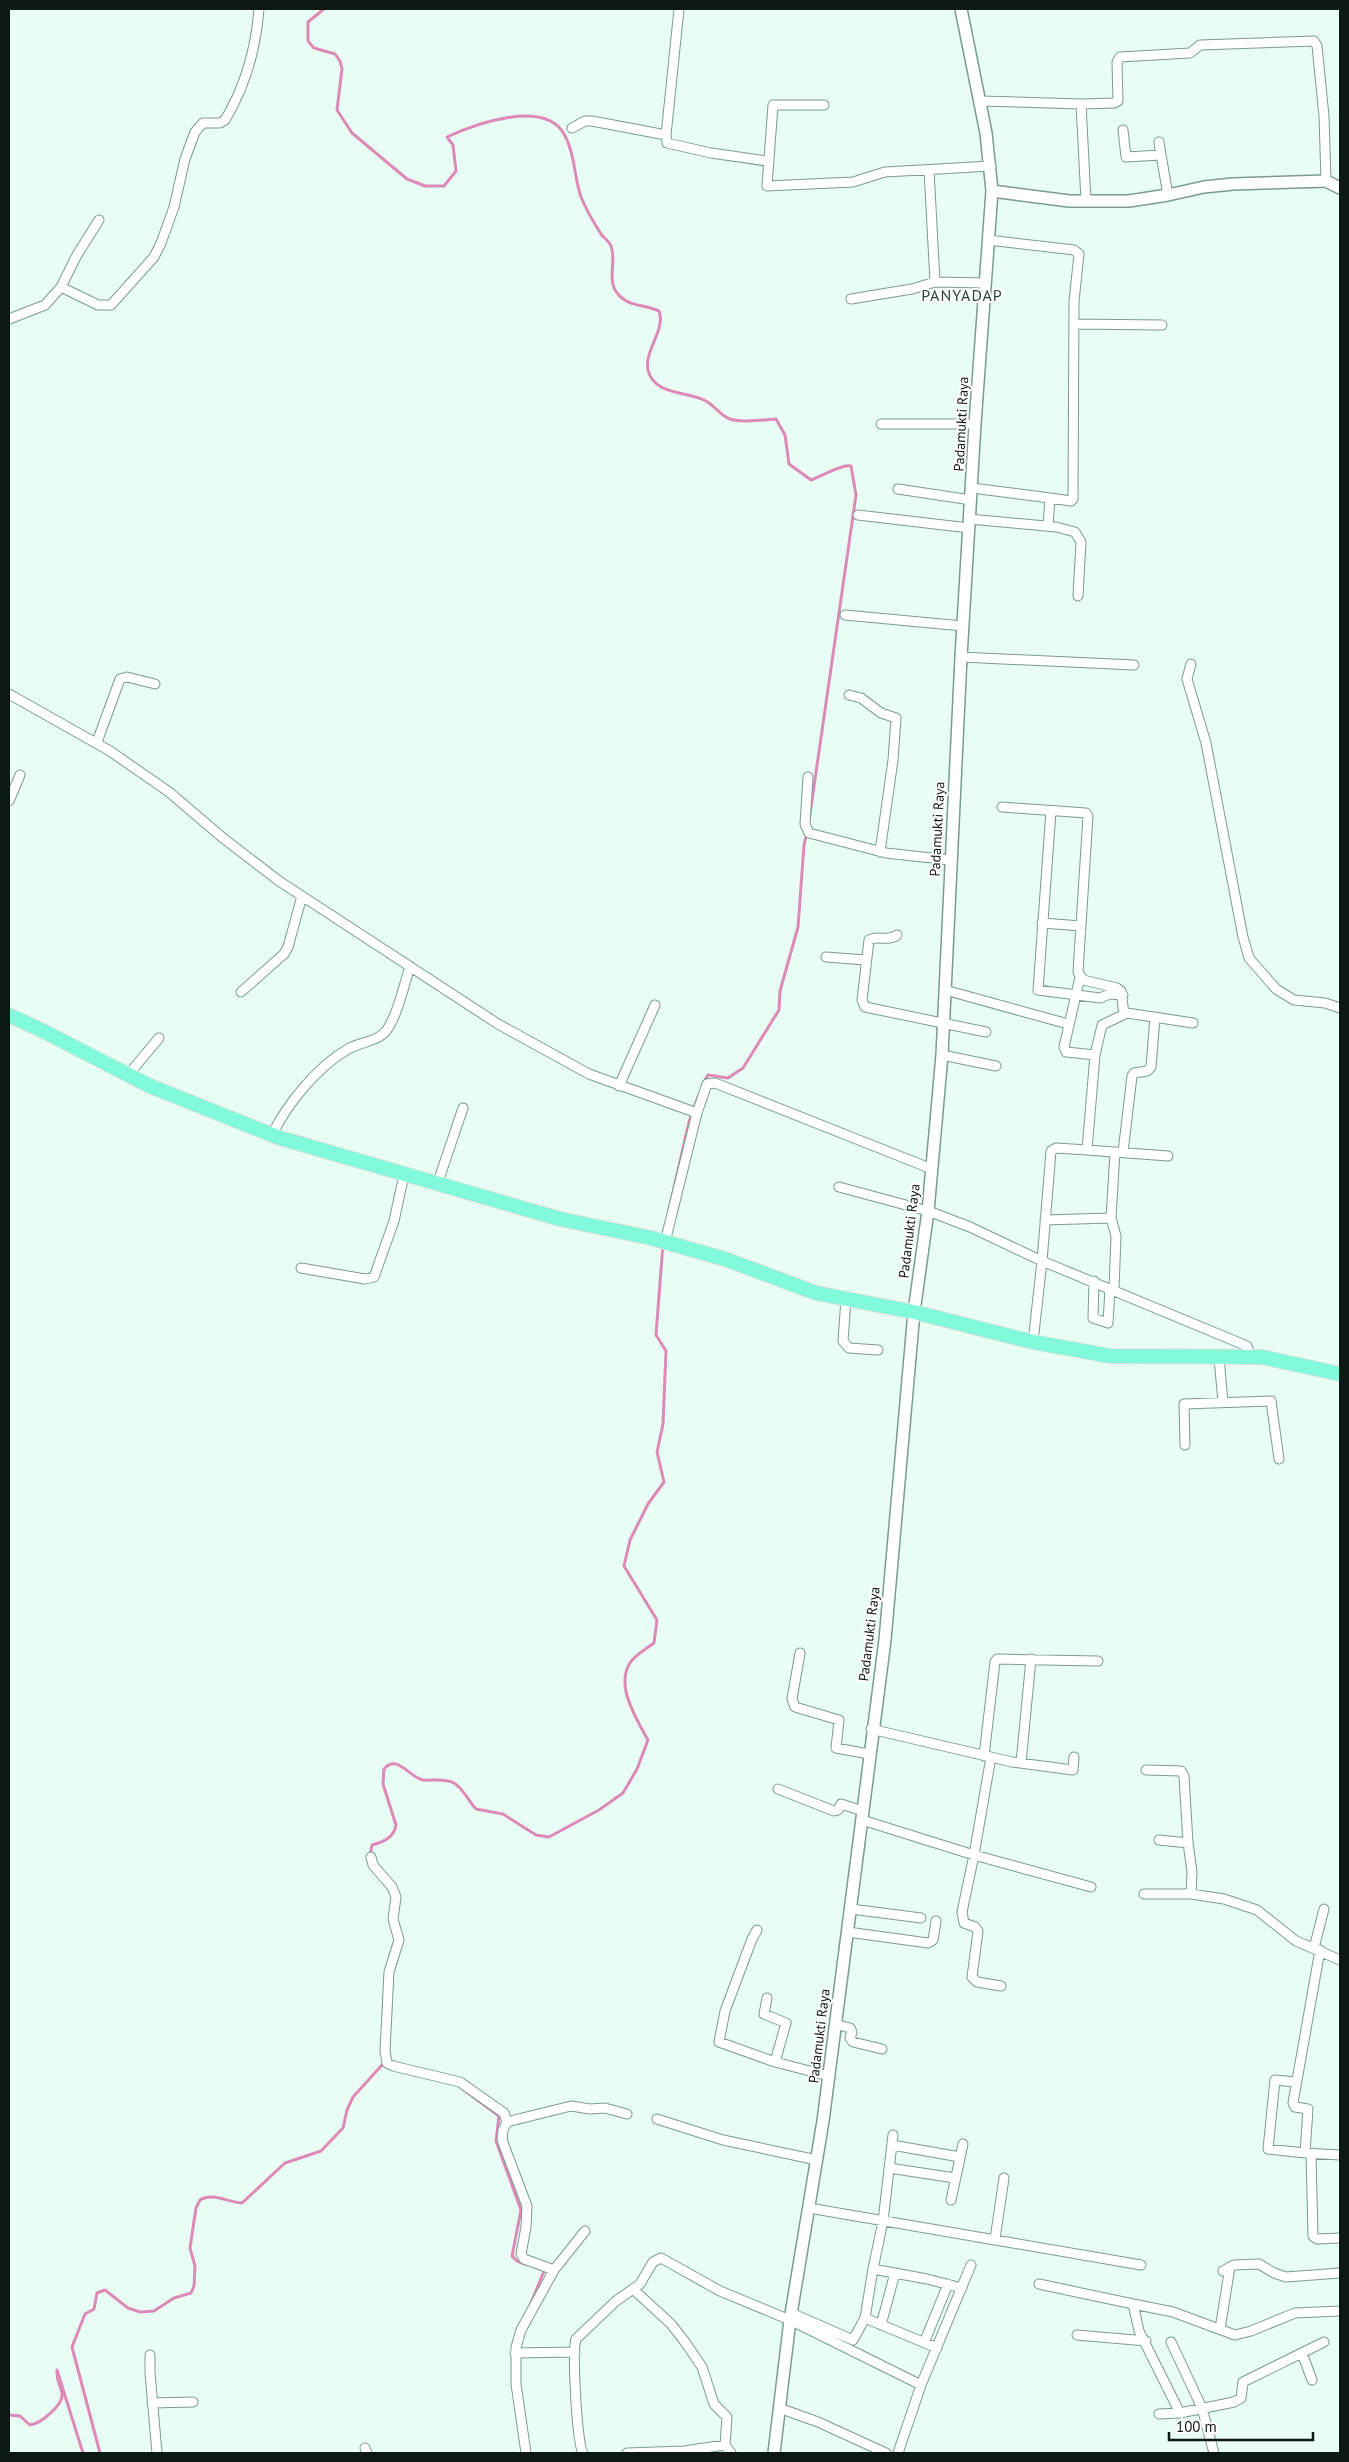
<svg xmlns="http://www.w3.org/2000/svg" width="1349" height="2462" viewBox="0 0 1349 2462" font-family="'PT Sans',sans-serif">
	<rect width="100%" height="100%" fill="#e8fef5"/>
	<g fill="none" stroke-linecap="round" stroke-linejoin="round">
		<path stroke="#dd8ab6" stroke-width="3" d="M324,9l-16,13v19l6,7 21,6 5,7 2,8 -5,41 15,23 55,46 18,7h19l12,-15 -3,-26 -6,-8c28,-13 97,-38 117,-3 11,19 10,43 17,63 5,12 13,26 20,37 3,4 8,7 10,12 6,15 -5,35 7,48 10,13 27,10 41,17 7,19 -15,39 -11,59 6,26 41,21 58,31 9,5 15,15 24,18 10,4 35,1 46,0l9,16 4,29 22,16c11,-4 31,-16 40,-14l5,29 -47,326
			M704,1082l4,-7 20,3 15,-10 36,-58 1,-19 18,-64 6,-82 3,-13
			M663,1236l26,-114 9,-25
			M370,1856l2,-11c11,-3 22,-7 24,-20l-13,-41 1,-15c13,-16 26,9 39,11 10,1 21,-2 31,3 9,5 15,19 22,26l27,5 33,21 13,2 50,-27 24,-17 14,-24 11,-29c-11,-20 -33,-54 -18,-77 5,-8 16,-14 24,-20l3,-23 -33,-54 6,-26 18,-36 16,-22 -7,-30 6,-28 3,-73 -10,-16 7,-91
			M460,2087l39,29 -3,25 25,69 -9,46 5,5 8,3
			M529,2308l15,-37 -4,-2
			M9,2415l11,1 10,9c10,-1 34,-20 32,-32 -2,-9 -6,-13 -5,-23l26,83
			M100,2453l-28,-106 13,-33 9,-5 3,-16 8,-3 23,18 12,4 14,-1 20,-13 17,-5 3,-7 1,-20 -5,-18 6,-40 4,-8c12,-8 27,2 42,3l43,-40 36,-12 22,-23 4,-18 6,-13 29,-32"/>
		<g stroke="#7b9c8f" stroke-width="11">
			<path id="minor" d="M679,9l-13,126 1,8 44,10 56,8
				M981,101l100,3 5,97
				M1081,104l33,-1 4,-2 -1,-39 3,-5 70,-4 10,-8 114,-4 3,5 7,70 2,65
				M824,105h-51l-6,81 86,-4 32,-10 106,-6
				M572,128l13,-7h7l74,14
				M1123,130l3,27 35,-2 7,40
				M1159,142l2,13
				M929,170l6,112
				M988,240l86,10 5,4 -5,47 -1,198 -2,2 -21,-3
				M61,287l16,-32 22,-35
				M851,299l61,-10 23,-7 50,1
				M9,319l36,-14 16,-18 37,18h13l43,-48 7,-14 13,-36 11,-48 10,-27 8,-9h17l5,-3c20,-33 31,-73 34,-111
				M1074,324l88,1
				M881,424h94
				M972,488l78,10 -2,28
				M898,489l73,11
				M858,515l111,13
				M969,519l87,8 19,5 6,10 -3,54
				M845,615l118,11
				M961,657l173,8
				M1191,664l-4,15 19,64 37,194 6,21 27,31 18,11 31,3 15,5
				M9,694l101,57 59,41 54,46 56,43 219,143 91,50 108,39 10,-29 8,-1 217,86
				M849,695l12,3 20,15 15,5 -3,42 -13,92
				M97,742l23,-63 7,-2 28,7
				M808,777l-3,47 4,9 77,20 64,7
				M9,801l11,-26
				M1002,807l84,6 2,3 -10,156 5,8 34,8 4,3 3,23
				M1051,811l-13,179 62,8 10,-4 13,1
				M1042,923l39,3
				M897,935c-8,7 -19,0 -28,5l-7,60 3,7 121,25
				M826,957l40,3
				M945,990l123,34
				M241,992l43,-38 4,-7 14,-51
				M942,1055l54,11
				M1095,1055l7,-30 25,-12 66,10
				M128,1075l31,-37
				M619,1086l36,-81
				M272,1135c15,-31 45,-68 76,-86 10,-6 26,-7 35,-15 13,-11 21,-50 27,-67
				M1087,1150l81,6
				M1123,1152l9,-76 2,-3 13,-2 4,-4 4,-50
				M437,1185l26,-77
				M839,1187l89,24 42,16 72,34 9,-110 5,-3 31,2 8,-95 -29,-3 -2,-5 16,-70
				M1111,1218l5,18 -2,53
				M1045,1220l66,-2 4,-66
				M665,1242l32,-129
				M301,1268l64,11 9,-2 20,-56 10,-46
				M1094,1281l-1,37 15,5 2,-35
				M846,1299l-3,42 6,7 29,2
				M1033,1342l9,-81 205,85 4,11
				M1219,1358l4,44
				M1185,1445l-1,-41 87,-3 8,58
				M800,1653l-8,46 3,8 44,13 -3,28 33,6
				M871,1729l141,33 61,8 1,-13
				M984,1756l11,-94 2,-3 101,2
				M1021,1763l10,-104
				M1146,1770l35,1 3,5 4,67
				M778,1789l56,22 4,-1 3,-6 22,7
				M862,1820l112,35 17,-98
				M1159,1840l29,3 4,29 -1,22
				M371,1857l2,8 19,22 4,10 -3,22 6,21 -10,32 -4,79 2,12 6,3 67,16 44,31 3,9
				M1144,1894h47l33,5 33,11 39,31 44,19
				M851,1909l70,9
				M757,1930l-5,9 -27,72 -6,31 56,20 54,14
				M848,1932l80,11 5,-3 3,-19
				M1314,1948l10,-39
				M1320,1950l-27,153 2,4 13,2 -3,44 35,2
				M1001,1986l-24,-4 -5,-5 6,-46 -3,-4 -11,-4 -2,-11 12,-57 117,32
				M767,1998l-3,16 22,9 -11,39
				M835,2024l15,4 2,4 -2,6 3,4 29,7
				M1296,2082l-21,-2 -7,69 37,4
				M657,2119l66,21 94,20
				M892,2145l68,12
				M1311,2154l2,82 4,3 23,-1
				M889,2168l66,10
				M951,2200l12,-56
				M809,2208l332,57
				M995,2239l9,-61
				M873,2269l10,-48 10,-86
				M554,2270l31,-39
				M1223,2271l11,-6 25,-1 15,9 12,4 54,-4
				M1039,2284l94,20 6,27 41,82
				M634,2290l37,34 14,18 17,25 12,37 13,13 -2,28
				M1133,2304l40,8 62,23 16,-4 44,-18 45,-2
				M791,2313l62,27 12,-22 8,-49 54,10 35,9
				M865,2318l72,30
				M881,2325l14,-52
				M1220,2329l10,-62
				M1077,2335l69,6
				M1171,2342l31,66 12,45
				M924,2343l24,-59
				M515,2353l60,-1
				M1302,2353l10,27
				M150,2355v18l7,80
				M152,2403l41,-1
				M779,2408l39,14 68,31
				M1159,2414l21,-1 54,-11 7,-4 2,-16 81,-40
				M365,2448l2,5
				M526,2453l-10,-69v-37l5,-17 33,-60 -30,-11 -3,-5 5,-27 1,-21 -25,-66 1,-10 4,-8 64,-16 19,3 15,-1 22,6
				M583,2453c-6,-7 -11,-102 -7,-114l40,-38 24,-17 13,-22 8,-4 59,33 70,29 131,65 50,-120
				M627,2453l57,-2 41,-6 6,8
				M898,2453l23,-68"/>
		</g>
		<g stroke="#7b9c8f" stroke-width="14">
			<path id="tertiary" d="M992,191l77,10h60l39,-6 36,-8 29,-3 93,-3 14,7
				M774,2453l16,-133 33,-199 62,-481 29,-328 14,-101 14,-156 19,-398 14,-233 17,-233 -6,-58 -25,-124"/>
		</g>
		<g stroke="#dddfde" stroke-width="16">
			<path id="primary" d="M9,1015l36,17 105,54 130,52 280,81 91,19 74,21 91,34 98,19 119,30 77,14 152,1 78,17"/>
		</g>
		<use href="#minor" stroke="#fff" stroke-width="9"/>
		<use href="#tertiary" stroke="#fff" stroke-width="11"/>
		<use href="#primary" stroke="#81fadb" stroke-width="14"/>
	</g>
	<g text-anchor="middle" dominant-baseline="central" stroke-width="4" stroke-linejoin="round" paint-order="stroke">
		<g font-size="14" fill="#0b1814" stroke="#fff">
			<text transform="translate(961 424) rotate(-87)">Padamukti Raya</text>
			<text transform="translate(937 829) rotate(-87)">Padamukti Raya</text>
			<text transform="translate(909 1231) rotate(-83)">Padamukti Raya</text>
			<text transform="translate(869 1634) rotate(-83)">Padamukti Raya</text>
			<text transform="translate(819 2036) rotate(-83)">Padamukti Raya</text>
		</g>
		<g font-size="16" letter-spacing="1" fill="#29483d" stroke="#fff">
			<text x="962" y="295">PANYADAP</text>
		</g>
	</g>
	<rect width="1349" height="2462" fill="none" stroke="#0b1814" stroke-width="20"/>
	<path d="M1169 2432v8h144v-8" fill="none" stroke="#0b1814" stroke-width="2.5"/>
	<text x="1176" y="2432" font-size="15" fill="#0b1814" stroke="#ffffff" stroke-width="4" paint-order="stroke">100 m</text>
</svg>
